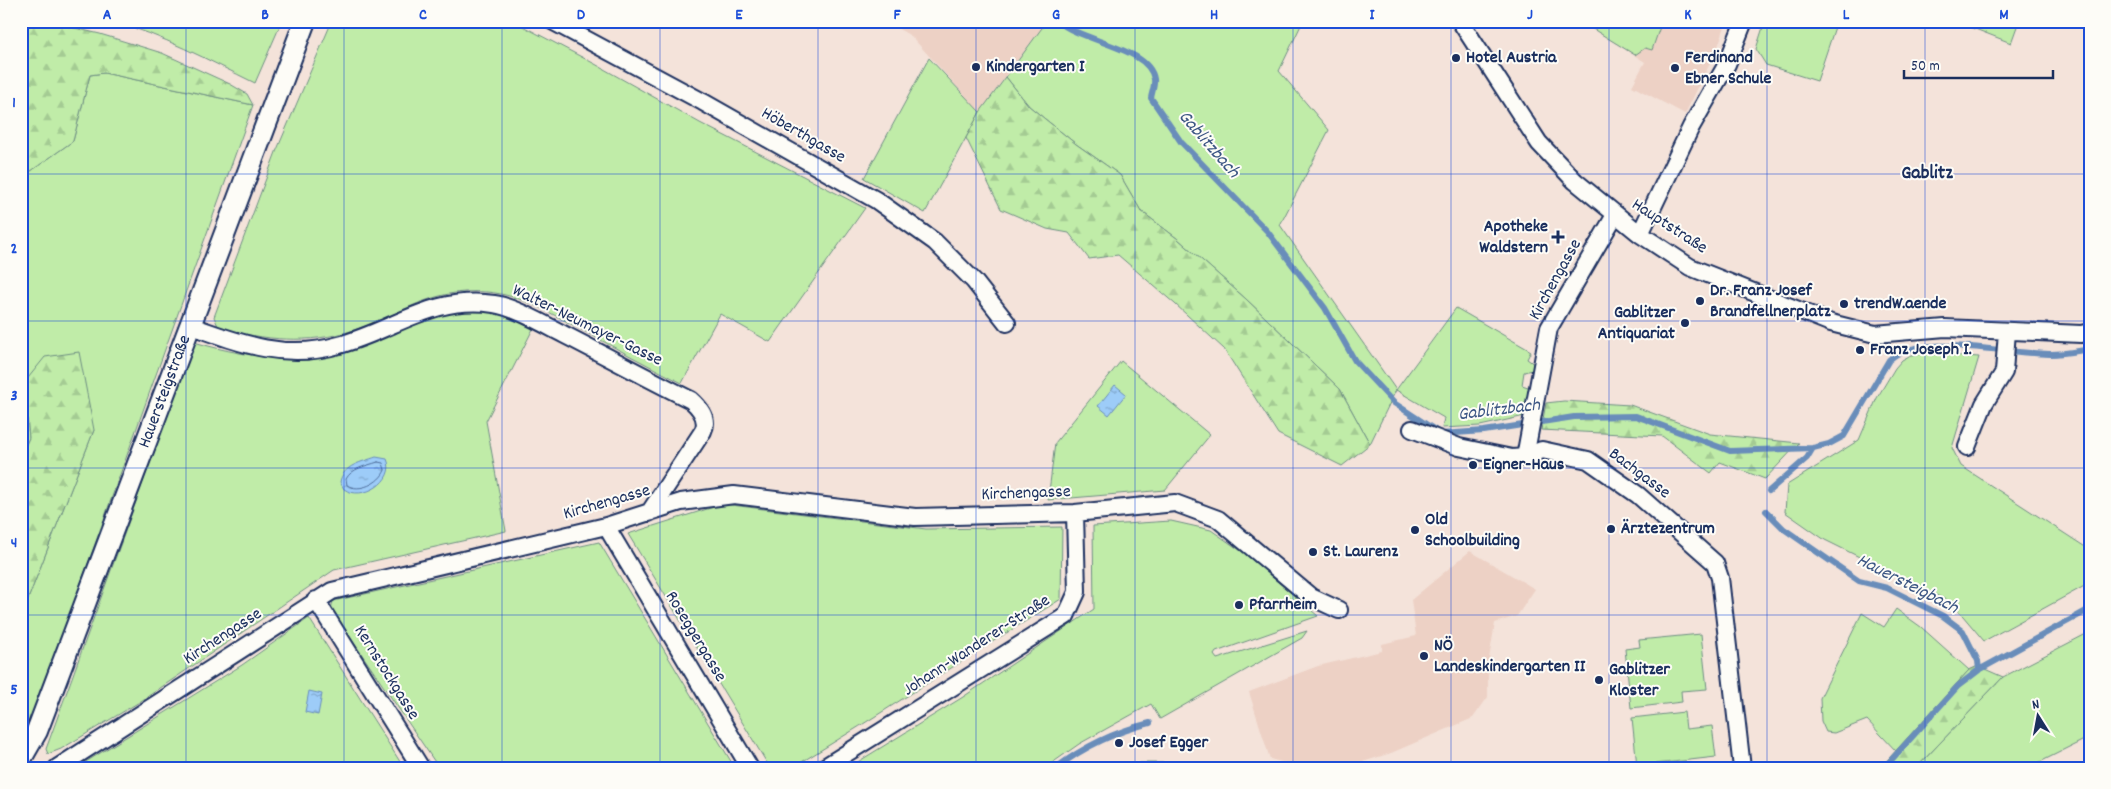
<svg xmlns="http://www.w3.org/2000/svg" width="2111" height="789" viewBox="0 0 2111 789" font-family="Dekko,sans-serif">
	<defs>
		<pattern id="forest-firs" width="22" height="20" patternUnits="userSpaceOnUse" patternTransform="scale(1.25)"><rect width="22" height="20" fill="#c0eca8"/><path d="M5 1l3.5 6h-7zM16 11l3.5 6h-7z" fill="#a4cb93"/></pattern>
		<pattern id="water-ripples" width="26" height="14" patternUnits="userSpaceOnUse" patternTransform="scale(1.25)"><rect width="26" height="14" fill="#9dccf8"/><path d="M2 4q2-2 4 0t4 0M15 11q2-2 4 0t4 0" fill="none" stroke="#7fa6cc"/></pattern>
	</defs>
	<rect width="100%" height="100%" fill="#f4e3da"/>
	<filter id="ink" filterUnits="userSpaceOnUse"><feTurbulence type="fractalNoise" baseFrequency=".02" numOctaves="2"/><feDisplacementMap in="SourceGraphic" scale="10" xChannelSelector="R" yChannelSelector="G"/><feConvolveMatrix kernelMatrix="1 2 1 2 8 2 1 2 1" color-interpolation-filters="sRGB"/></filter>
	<g filter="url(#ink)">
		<path fill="#edd1c5" d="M885,21h162l-67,91 -69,-76z
			M1580,21h147l-10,28 -32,65 -53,-28 13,-24z
			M1470,551l65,38 -18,27 -22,7 -7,42v32l-15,21 -82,35 -47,15h-40l-34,-9 -21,-67 69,-26 64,-15v-7l34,-8 -5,-36z"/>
		<path fill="#c0eca8" stroke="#6e8e83" d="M112,21h170l-27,62c-47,-23 -93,-48 -143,-62z
			M332,21h181l82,43 105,59 165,85 -95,134 -50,-28 -38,69c-33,-17 -65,-34 -98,-52 -31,-16 -61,-36 -97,-39 -58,-4 -83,22 -133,38 -46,15 -89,10 -135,-2l-5,-11 62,-165z
			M1047,21h34l7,3 68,-3h147l-24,50 50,59 -49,95 116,165 60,-82 75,43 -4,8 7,5 -1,6 -9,2 -2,13 9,3 -6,28 -45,10 -38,2 2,-10 -48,-28 -26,54 -30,-55 -94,-90 -68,-60 -37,-28 -21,-36 -44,-31 -47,-38 -23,-29z
			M1580,21h82l-10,29 -7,-2 -10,7z
			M1765,21h72l-20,60 -51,-16 -10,-16z
			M1966,21h53l-8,22 -46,-18z
			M929,58l51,54 -55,101 -61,-35z
			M104,73l149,32 -222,617 -10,15v-120l73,-187 -70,-47 5,55 -8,17v-283l10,-1 42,-30 17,-66z
			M458,310l44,2 33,13 -49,96 20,110 -172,39 -193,131 -80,48 -13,5 -2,-5 148,-407c62,18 121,25 182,-1 15,-6 30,-17 45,-22 12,-4 25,-6 37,-9z
			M1922,353l57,4 -27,91 9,18 129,84v33l-106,58 -32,-38 -127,-63 -40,-28 2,-27 72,-45 18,-42 18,-30 7,-8 9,-5z
			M1121,361l89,74 -45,55 -117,10 7,-57z
			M723,504l203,25 136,-2 -1,72c-90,55 -178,114 -269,169h-22l-142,-234z
			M1171,521l40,9 33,23 74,63 -102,36 -2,3 3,4 90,-28 -5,7 -142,81 -9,-15 -72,40 -34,24h-197l115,-71 131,-88 -1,-83z
			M599,542l136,226h-296l-108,-159 2,-8z
			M1896,609l25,18 48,43 -73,81 -29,-31 -33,13 -8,-1 -5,-11 -1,-23 42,-85 22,14z
			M309,618l95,150h-328l166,-103z
			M2090,632v105l-62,31h-112l87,-91z
			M1701,634l6,55 -26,2 1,11 -51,6 -6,-59 15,-2 -1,-7z
			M1684,712l2,17 26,-3 4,31 -79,9 -5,-48z
			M1140,763h24l3,5h-36z"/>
		<path fill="url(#forest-firs)" stroke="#6e8e83" d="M21,21h24l55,13 62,19 68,31 17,10 6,11 -149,-32 -14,2 -17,66 -42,30 -10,1z
			M1006,77l23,29 47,38 44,31 21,36 37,28 68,60 94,90 30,55 -28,22 -64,-32 -54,-85 -49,-45 -57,-49 -29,4 -20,-26 -22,-4 -46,-20 -35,-71 14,-26z
			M79,352l15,78 -73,187v-162l8,-17 -5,-55 21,-26z
			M1564,401l66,4 80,29 89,9 -34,36 -45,-17 -9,11 -49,-37 -121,-6 5,-27z
			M1978,666l25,11 -87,91h-36l89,-98z"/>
		<path fill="url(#water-ripples)" stroke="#698dba" d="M1115,385l11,9 -17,21 -11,-9z
			M376,457l11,2c10,22 -25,43 -43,30l-4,-7c3,-17 22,-20 36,-25z
			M309,691l13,3 -4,21 -13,-3z"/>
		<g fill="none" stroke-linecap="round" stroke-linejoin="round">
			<path stroke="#4f6e9c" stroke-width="1" d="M378,462l5,1 2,7c-5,13 -26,23 -38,15l-1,-6c6,-11 20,-13 32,-17z"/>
			<path stroke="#698dba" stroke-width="6" d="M1058,21c23,21 91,26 96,58 1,6 -2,13 -3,19l30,44 86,89 58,77 30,53 39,42 47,31 43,-3 90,-14 62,-1 94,35 83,-3 16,-4 15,-8 45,-76c30,-29 121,-5 162,-6 13,0 26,-3 39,-5
				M21,31l9,-10
				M1769,491l38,-33 6,-10
				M1766,511l18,18 75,52 28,7 56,28 20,15 15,30 1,9 -21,16 -74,82
				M1979,670l111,-61
				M1056,768c29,-22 58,-36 94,-45"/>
			<g stroke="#1b2f5e" stroke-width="20">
				<path id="minor" d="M552,21l151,81 173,98 59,42 39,39 33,42
					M1460,21l79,122 36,38 65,53 50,33 141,56 44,11 70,-6 136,6 9,-2
					M1640,234l51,-107 36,-63 17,-43
					M189,325c50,18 96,36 150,20 56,-15 92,-50 155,-41 21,3 53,22 73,32 41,21 82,43 124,64 9,8 18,19 12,31l-54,82
					M1412,429l47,18 53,11 13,-1 17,-7 46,10 50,35 77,68 5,15 22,190
					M1967,447l17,-43 20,-32 3,-41
					M1525,457l24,-129 66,-113
					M606,526l144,242
					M316,600l105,168
					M57,768l275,-177 274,-65 75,-24 53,-7 181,22 160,-4 100,-10 43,16 93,78 28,13
					M823,768l243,-152 11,-24 -2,-79"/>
			</g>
			<g stroke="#1b2f5e" stroke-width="24">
				<g id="tertiary">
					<path id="s1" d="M21,759l16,-28 268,-710"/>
				</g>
			</g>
			<use href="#minor" stroke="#fdfcf7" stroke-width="16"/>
			<use href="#tertiary" stroke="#fdfcf7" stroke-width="20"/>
		</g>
	</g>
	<path fill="none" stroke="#1d4ed8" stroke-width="1" stroke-opacity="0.55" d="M186,21v747M344,21v747M502,21v747M660,21v747M818,21v747M976,21v747M1135,21v747M1293,21v747M1451,21v747M1609,21v747M1767,21v747M1925,21v747M21,174h2069M21,321h2069M21,468h2069M21,615h2069"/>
	<g fill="#1b2f5e" stroke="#fdfcf7" stroke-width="2">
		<circle cx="1456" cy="58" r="5"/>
		<circle cx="976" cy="67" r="5"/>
		<circle cx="1675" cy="68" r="5"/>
		<path d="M1555.5 229.5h5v5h5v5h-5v5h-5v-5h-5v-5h5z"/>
		<circle cx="1700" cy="301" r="5"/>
		<circle cx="1844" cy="304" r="5"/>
		<circle cx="1685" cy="323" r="5"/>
		<circle cx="1860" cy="350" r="5"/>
		<circle cx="1473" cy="465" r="5"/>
		<circle cx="1611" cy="529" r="5"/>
		<circle cx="1415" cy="530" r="5"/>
		<circle cx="1313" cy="552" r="5"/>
		<circle cx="1239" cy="605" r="5"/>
		<circle cx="1424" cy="656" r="5"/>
		<circle cx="1599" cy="680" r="5"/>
		<circle cx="1119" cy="743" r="5"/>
	</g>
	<g text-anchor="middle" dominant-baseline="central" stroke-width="4" stroke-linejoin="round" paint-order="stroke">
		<g font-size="18" font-weight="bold" fill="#1b2f5e" stroke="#fdfcf7" text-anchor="start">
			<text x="1466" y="58">Hotel Austria</text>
			<text x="1685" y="58">Ferdinand<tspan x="1685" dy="21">Ebner Schule</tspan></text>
			<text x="986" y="67">Kindergarten I</text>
			<text x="1548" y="227" text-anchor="end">Apotheke<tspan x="1548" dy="21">Waldstern</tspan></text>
			<text x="1710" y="291">Dr. Franz Josef<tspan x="1710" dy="21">Brandfellnerplatz</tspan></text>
			<text x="1854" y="304">trendW.aende</text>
			<text x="1675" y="313" text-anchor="end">Gablitzer<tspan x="1675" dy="21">Antiquariat</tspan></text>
			<text x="1870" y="350">Franz Joseph I.</text>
			<text x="1483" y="465">Eigner-Haus</text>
			<text x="1425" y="520">Old<tspan x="1425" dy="21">Schoolbuilding</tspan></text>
			<text x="1621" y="529">Ärztezentrum</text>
			<text x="1323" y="552">St. Laurenz</text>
			<text x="1249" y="605">Pfarrheim</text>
			<text x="1434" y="646">NÖ<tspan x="1434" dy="21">Landeskindergarten II</tspan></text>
			<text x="1609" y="670">Gablitzer<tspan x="1609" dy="21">Kloster</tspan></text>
			<text x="1129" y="743">Josef Egger</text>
		</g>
		<g font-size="18" fill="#1b2f5e" stroke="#fdfcf7">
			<text transform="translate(803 136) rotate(30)">Höberthgasse</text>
			<text transform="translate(1669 227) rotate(33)">Hauptstraße</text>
			<text transform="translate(1556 280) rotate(-61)">Kirchengasse</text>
			<text transform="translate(587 326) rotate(26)">Walter-Neumayer-Gasse</text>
			<text stroke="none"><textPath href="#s1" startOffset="395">Hauersteigstraße</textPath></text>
			<text transform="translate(1639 474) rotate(37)">Bachgasse</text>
			<text transform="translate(1026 494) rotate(-2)">Kirchengasse</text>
			<text transform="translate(607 503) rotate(-16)">Kirchengasse</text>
			<text transform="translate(223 637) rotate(-33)">Kirchengasse</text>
			<text transform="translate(695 637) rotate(59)">Roseggergasse</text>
			<text transform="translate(977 646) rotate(-33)">Johann-Wanderer-Straße</text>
			<text transform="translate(386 673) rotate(58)">Kernstockgasse</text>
		</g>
		<g font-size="19" font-style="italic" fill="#3c5684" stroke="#fdfcf7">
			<text transform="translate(1208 145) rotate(49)">Gablitzbach</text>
			<text transform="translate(1499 411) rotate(-7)">Gablitzbach</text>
			<text transform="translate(1907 585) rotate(27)">Hauersteigbach</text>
		</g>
		<g font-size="20" font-weight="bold" fill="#1b2f5e" stroke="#fdfcf7">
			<text x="1927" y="174">Gablitz</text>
		</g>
	</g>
	<rect width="2111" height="789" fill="none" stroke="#fdfcf7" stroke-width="55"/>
	<g transform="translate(2038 716) rotate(349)" stroke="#fdfcf7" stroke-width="4" paint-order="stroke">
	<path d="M0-4L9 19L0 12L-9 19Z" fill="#1b2f5e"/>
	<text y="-8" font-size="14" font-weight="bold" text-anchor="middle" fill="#1b2f5e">N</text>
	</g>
	<path d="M1904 70v8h149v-8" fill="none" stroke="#1b2f5e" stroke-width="2.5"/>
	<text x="1911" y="70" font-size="15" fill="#1b2f5e" stroke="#fdfcf7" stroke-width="4" paint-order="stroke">50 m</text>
	<rect x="28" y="28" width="2056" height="734" fill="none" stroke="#1d4ed8" stroke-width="2"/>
	<g font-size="16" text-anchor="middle" font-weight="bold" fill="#1d4ed8">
		<text x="107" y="19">A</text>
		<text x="265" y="19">B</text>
		<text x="423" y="19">C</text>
		<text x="581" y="19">D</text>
		<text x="739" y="19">E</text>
		<text x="897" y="19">F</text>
		<text x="1056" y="19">G</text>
		<text x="1214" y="19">H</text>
		<text x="1372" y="19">I</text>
		<text x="1530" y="19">J</text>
		<text x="1688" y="19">K</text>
		<text x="1846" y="19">L</text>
		<text x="2004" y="19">M</text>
		<text x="14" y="107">1</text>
		<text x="14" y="253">2</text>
		<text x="14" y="400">3</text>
		<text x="14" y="547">4</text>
		<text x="14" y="694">5</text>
	</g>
</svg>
